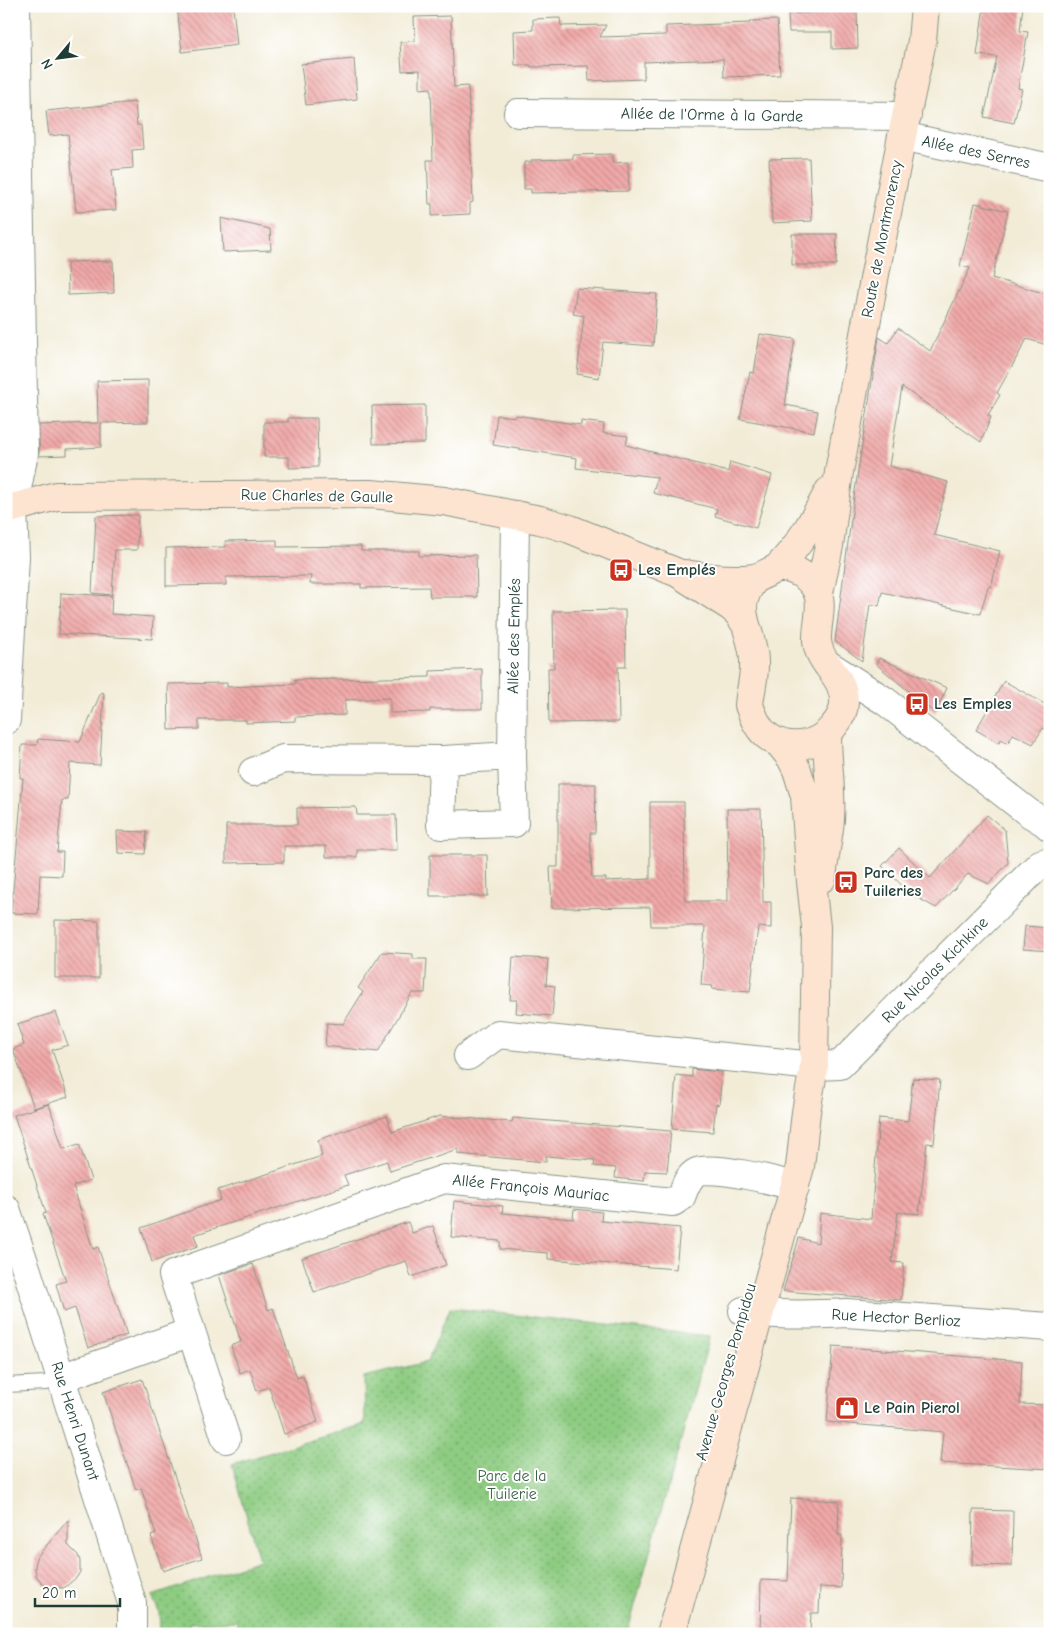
<svg xmlns="http://www.w3.org/2000/svg" width="1056" height="1640" viewBox="0 0 1056 1640" font-family="'Comic Neue',sans-serif">
	<defs>
		<pattern id="park-dots" width="8" height="8" patternUnits="userSpaceOnUse" patternTransform="scale(1.25)"><rect width="8" height="8" fill="#8ecc82"/><path d="M2 2h.1M6 6h.1" fill="none" stroke="#73a76b" stroke-width="1.8" stroke-linecap="round"/></pattern>
		<pattern id="building-back-hatch" width="6" height="6" patternUnits="userSpaceOnUse" patternTransform="scale(1.25)"><rect width="6" height="6" fill="#f1a9a8"/><path d="M-1 5l2 2M0 0l6 6M5-1l2 2" fill="none" stroke="#c38b8a"/></pattern>
	</defs>
	<rect width="100%" height="100%" fill="#fff"/>
	<filter id="ink" filterUnits="userSpaceOnUse"><feTurbulence type="fractalNoise" baseFrequency=".02" numOctaves="2"/><feDisplacementMap in="SourceGraphic" scale="10" xChannelSelector="R" yChannelSelector="G"/><feConvolveMatrix kernelMatrix="1 2 1 2 8 2 1 2 1" color-interpolation-filters="sRGB"/></filter>
	<filter id="wash" filterUnits="userSpaceOnUse"><feTurbulence type="fractalNoise" baseFrequency=".0096" numOctaves="4" result="noise"/><feDisplacementMap in="SourceGraphic" scale="20" xChannelSelector="R" yChannelSelector="G"/><feGaussianBlur stdDeviation="1.12" result="paint"/><feColorMatrix in="noise" values="0 0 0 0 0 0 0 0 0 0 0 0 0 0 0 0 0 1.4 0 .05"/><feComposite in="paint" operator="in"/></filter>
	<g filter="url(#wash)">
		<rect width="100%" height="100%" fill="#f2ecd7"/>
		<path fill="url(#park-dots)" stroke="#56845b" d="M450,1308l260,28 -83,298h-389l-1,-13 -48,2v6l-29,1 -1,-18 -7,-16 107,-36 -27,-96 133,-40 -1,-47 63,-15z"/>
		<g id="blocks">
			<path fill="url(#building-back-hatch)" d="M177,6h56l4,39 -55,7z
				M823,6h28v4h6l1,38 -26,1v-17h-43l-1,-18 35,-2z
				M984,6h39l-3,25 8,1 -10,56 4,1 -8,34 -30,-6 13,-60 -20,-2z
				M451,16l3,71 14,-1 5,116 -3,1v11l-38,2v-12h-3l-2,-44h6l-2,-72 -11,1v-19l-18,1 -2,-29 15,-1 -1,-24z
				M560,18l1,8 45,-1 -6,12 66,-2v-9l84,-3v-2l27,-1 3,55 -56,2 -1,-18 -79,3v17l-55,2 -1,-15 -57,1v-2h-16l-1,-34 19,-1v-11z
				M354,59l3,40 -51,6 -5,-41z
				M135,102l2,23h4l2,24 -11,1 1,18 -21,2 4,40 -40,2 -8,-78 -19,2 -3,-25z
				M612,154v9l16,-1 1,29 -98,2v-4h-7v-27h7v-2l42,-1v-4z
				M809,158l3,63 -40,2 -3,-64z
				M975,203l33,8 -16,67 58,17v51l-23,-7 -30,54 3,2 -12,20 3,2 -10,25 -79,-55 -13,79 59,16 -14,53 66,16 -9,36h-3l-8,27 -98,-22 -3,14 -9,-2 -8,57 -27,-20 19,-144 25,-160 9,6 10,-15 32,23 40,-83 -10,-2z
				M221,218l49,11 1,21 -48,2z
				M792,234h45l-1,31h-44z
				M113,261l1,32 -46,2 -1,-33z
				M577,288l80,6 -4,52 -50,-4 -4,36 -22,-4 7,-58 -11,-2z
				M760,334l35,5 -10,66 33,6 -4,21 -74,-13 10,-47 4,1z
				M148,380v42l-47,1v24l-34,2v6l-28,1v-31l59,-2 -1,-42z
				M425,405v38l-52,1 -1,-38z
				M497,415l19,2v-2l65,10v-4l23,3 -1,9 25,3 -2,9 102,27 2,-10 42,13 -16,53 -41,-12 2,-7 -64,-16 4,-16 -81,-9 1,-10 -84,-13z
				M288,418h29l1,49 -29,1v-11h-25v-35h24z
				M138,515l-1,35h-22l-3,45 -20,-2 4,-77z
				M277,540v7l84,-1v5h58v5l57,-1 1,42h-47l-1,-10 -68,1v-4h-51l1,-8 -85,1v8l-60,1v-38l60,-1 -1,-6z
				M61,593l51,3 -1,18 42,3 -1,22 -93,-5z
				M625,610l1,57h-8l1,55 -70,1 -1,-55h6l-1,-57z
				M879,658l68,30 -12,25 -59,-49z
				M482,669v40h-52v3l-40,1v-15l-45,2v15l-50,2v4l-49,2v-3h-47v9l-30,1 -1,-46 59,-1v4l68,-3v-4l135,-3v-6z
				M1004,681l46,26v25l-7,-4 -10,16 -20,-10 -5,9 -7,-4 -2,4 -23,-13z
				M101,692l3,1 -4,72 -30,-2 -2,37h-6l-5,52h6l-1,24 -22,-1 -2,39 -27,-1 12,-135h-3l2,-33h15l1,-6 42,3z
				M558,784h38l-1,49h-5l2,45h14v3l44,-2v-77h34l1,99h43l-1,-92h34l2,93h8v26l-13,-1 -8,65 -38,-3 1,-3 -12,-1 4,-59h-54l-1,-19 -98,1 -2,-41h8z
				M356,807l1,8h39l1,35h-40v7h-31v-11h-42v16l-58,1v-38h71v-17z
				M987,815l18,15 3,33 -19,21 -21,-10 -32,34 -25,-14 -29,-28 17,-18 31,30z
				M117,831l30,1 -2,22 -27,-1z
				M430,855h57l1,41h-58z
				M55,920l44,1v57h-44z
				M1025,926l25,2v23l-27,-2z
				M382,952l31,2v5h14l-2,34h-13l-34,59 -53,-6 2,-23 16,1 20,-32 -5,-4z
				M513,957l35,2 -2,26 9,1 -3,30 -36,-3 1,-13h-7z
				M56,1012l12,33 -16,5 16,47 -34,11 -21,-59 11,-4 -7,-21z
				M692,1069l30,3 -3,33 -3,-1 -3,28 -41,-3 4,-54 16,2z
				M913,1078l27,2 -6,64 -7,-1 -8,71 -21,-2 -6,50 12,1 -3,37 -118,-9 16,-53 19,5 2,-30 51,6 8,-101 29,3z
				M49,1104l14,45 16,-5 12,36 -18,6 20,63 5,-2 29,88 -39,13 -13,-40 -11,4 -8,-28 10,-3 -23,-67 3,-1 -32,-98z
				M387,1116l5,16 48,-16 72,6 1,-4 158,13 -4,41 -22,-1 -1,10 -29,-3 1,-10 -22,-2 1,-6 -49,-4v6l-88,-8v-5l-68,22 -3,-10 -43,14 4,10 -154,50 4,11 -46,16 -11,-34 80,-28 -3,-10 104,-34 -4,-16z
				M454,1201l49,5 -1,7 71,6 1,-10 28,3 -1,9 79,7 -4,41 -128,-10v-6l-48,-4v-8l-49,-4z
				M408,1222l4,11 21,-7 13,39 -35,12 -5,-16 -92,31 -12,-34z
				M253,1264l15,46 5,-2 24,70 6,-2 15,46 -34,12 -15,-47 -12,4 -7,-22 -10,4 -9,-27 10,-4 -22,-67z
				M833,1346l189,15 -2,43 30,1v64l-110,-6 3,-31 -116,-10z
				M142,1379l60,179 -39,13 -12,-35 5,-2 -15,-46 -5,2 -33,-98z
				M791,1498l48,3 -1,34h4l-1,53 -21,-1 -1,26h-8l-1,21h-50l1,-54 27,1z
				M973,1510l40,1 -1,55 -40,-1z
				M68,1520v25l10,10 2,6v11l-3,5 -13,11 -16,-1 -6,-4 -6,-8 -1,-6 1,-11z"/>
		</g>
	</g>
	<g filter="url(#ink)">
		<use href="#blocks" fill-opacity="0" stroke="#889486" stroke-width="1"/>
		<g fill="none" stroke-linecap="round" stroke-linejoin="round">
			<g stroke="#889486" stroke-width="16">
				<path id="lane" d="M6,1385l40,-2 15,-5"/>
			</g>
			<g stroke="#889486" stroke-width="30">
				<path id="street" d="M518,113l389,3
					M902,136l148,32
					M827,664l58,37 144,112 15,9 6,5
					M6,720l9,-163 -2,-48 11,-56 -8,-447
					M443,760l-2,65 73,-2 -2,-67
					M253,772l30,-13 160,1 69,-4 3,-241
					M468,1056l30,-22 316,32 26,-1 200,-201 10,-3
					M6,1209l22,65 104,329v31
					M743,1311c34,5 69,4 103,2l204,14
					M61,1378l130,-46
					M226,1439l-53,-164 271,-96 229,23 8,-5c4,-9 6,-20 16,-25 14,-7 81,9 98,15"/>
			</g>
			<g stroke="#889486" stroke-width="30">
				<path id="secondary" d="M6,510l50,-14 315,-2 73,7 96,19 30,9 108,44 53,34 7,6 6,9
					M777,568c23,-23 37,-49 52,-77
					M685,574c23,4 46,7 68,4 16,-2 20,-15 40,-8 5,2 12,6 16,10 19,18 7,39 8,61 2,24 28,34 27,62 0,9 -5,17 -11,24 -16,20 -47,25 -67,8 -9,-8 -13,-19 -17,-30 1,-14 6,-28 5,-43 0,-33 -26,-52 2,-84
					M819,593l10,-47 10,-74 36,-198 27,-138 20,-95 3,-35
					M822,878c2,-19 6,-39 8,-58 2,-29 -3,-57 -3,-86
					M671,1634l129,-467 6,-55 8,-46 2,-139 -5,-45 -6,-86 -8,-26 -6,-12 -13,-16"/>
			</g>
			<use href="#lane" stroke="#fff" stroke-width="14"/>
			<use href="#street" stroke="#fff" stroke-width="28"/>
			<use href="#secondary" stroke="#fde4d0" stroke-width="28"/>
		</g>
	</g>
	<defs>
		<g id="bus-square" transform="scale(1.25)"><rect x="-9" y="-9" width="18" height="18" rx="4" fill="#c8321e" stroke="#fff"/><path d="M-5-6H5V4H4V6H2V4H-2V6H-4V4H-5ZM-3.5-4V0h7V-4ZM-3.5 1.2v1.5H-2V1.2ZM2 1.2v1.5H3.5V1.2Z" fill="#fff"/></g>
		<g id="shop-square" transform="scale(1.25)"><rect x="-9" y="-9" width="18" height="18" rx="4" fill="#c8321e" stroke="#fff"/><path d="M-5-2.5h2.3a2.7 3.5 0 0 1 5.4 0H5L5.5 6h-11ZM-1.5-2.5h3a1.5 2.3 0 0 0-3 0Z" fill="#fff"/></g>
	</defs>
	<g fill-rule="evenodd">
		<use href="#bus-square" x="621" y="570"/>
		<use href="#bus-square" x="917" y="704"/>
		<use href="#bus-square" x="846" y="882"/>
		<use href="#shop-square" x="847" y="1408"/>
	</g>
	<g text-anchor="middle" dominant-baseline="central" stroke-width="4" stroke-linejoin="round" paint-order="stroke">
		<g font-size="16" fill="#1f3d34" stroke="#fff">
			<text transform="translate(712 115) rotate(1)">Allée de l'Orme à la Garde</text>
			<text transform="translate(976 152) rotate(12)">Allée des Serres</text>
			<text transform="translate(882 239) rotate(-79)">Route de Montmorency</text>
			<text transform="translate(317 496) rotate(1)">Rue Charles de Gaulle</text>
			<text transform="translate(514 636) rotate(-89)">Allée des Emplés</text>
			<text transform="translate(935 970) rotate(-45)">Rue Nicolas Kichkine</text>
			<text transform="translate(531 1188) rotate(6)">Allée François Mauriac</text>
			<text transform="translate(896 1318) rotate(3)">Rue Hector Berlioz</text>
			<text transform="translate(726 1372) rotate(-74)">Avenue Georges Pompidou</text>
			<text transform="translate(75 1421) rotate(72)">Rue Henri Dunant</text>
		</g>
		<g font-size="16" font-weight="bold" fill="#1f3d34" stroke="#fff" text-anchor="start">
			<text x="638" y="570">Les Emplés</text>
			<text x="934" y="704">Les Emples</text>
			<text x="864" y="873">Parc des<tspan x="864" dy="18">Tuileries</tspan></text>
			<text x="864" y="1408">Le Pain Pierol</text>
		</g>
		<g font-size="16" fill="#3b6148" stroke="#fff">
			<text x="512" y="1476">Parc de la<tspan x="512" dy="18">Tuilerie</tspan></text>
		</g>
	</g>
	<rect width="1056" height="1640" fill="none" stroke="#fff" stroke-width="25"/>
	<g transform="translate(58 58) rotate(241)" stroke="#ffffff" stroke-width="4" paint-order="stroke">
	<path d="M0-4L9 19L0 12L-9 19Z" fill="#1f3d34"/>
	<text y="-8" font-size="14" font-weight="bold" text-anchor="middle" fill="#1f3d34">N</text>
	</g>
	<path d="M35 1598v8h85v-8" fill="none" stroke="#1f3d34" stroke-width="2.5"/>
	<text x="42" y="1598" font-size="15" fill="#1f3d34" stroke="#ffffff" stroke-width="4" paint-order="stroke">20 m</text>
</svg>
